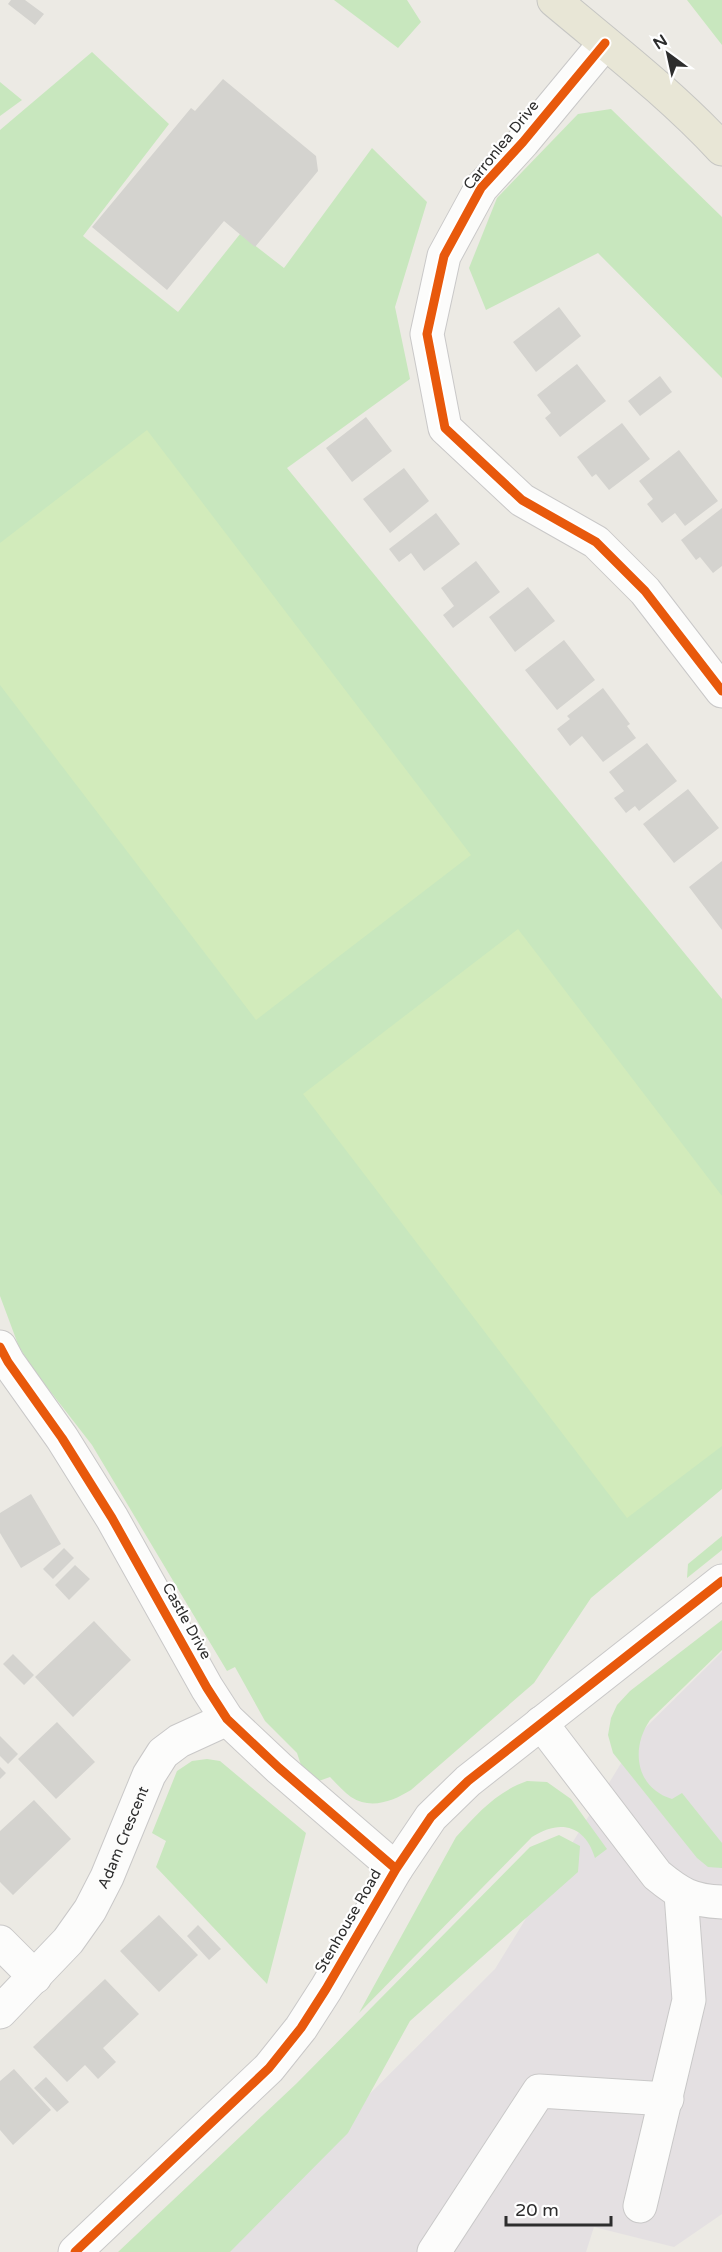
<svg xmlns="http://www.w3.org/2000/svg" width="722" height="2252" viewBox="0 0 722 2252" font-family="'Varela Round',sans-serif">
	<rect width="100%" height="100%" fill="#eceae4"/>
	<path fill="#e4e0e2" d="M722,1652v562l-48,33 -80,-20 -8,25h-375l284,-283 144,-235z"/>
	<path fill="#c8e7be" d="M334,0h73l14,22 -23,26z
		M687,0h35v45z
		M92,52l77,72 -86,112 95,76 62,-78 44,34 88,-120 55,54 -32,105 15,72 -123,89 435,531v490l-131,109 -57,85 -123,107c-18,11 -40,20 -60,7 -7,-5 -14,-13 -21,-20l-14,5 -15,-17 -4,-12 -32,-32 -30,-54 -8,4 -135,-226 -56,-72 -17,-26 -19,-51v-1166z
		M0,82l22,18 -22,16z
		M611,109l111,108v161l-124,-125 -112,57 -17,-42 28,-70 81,-84z
		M722,1536v14l-35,28 1,-14z
		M722,1620v30l-72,70c-20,29 -14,68 22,79l10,-6 40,50v25l-14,-1 -11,-9 -84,-105 -5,-18 3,-17 6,-13 13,-14z
		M207,1759l13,2 86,72 -39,151 -111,-117 10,-26 -14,-8 25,-62 15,-10z
		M527,1781l20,1 24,17 36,50 -12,9c-10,-33 -35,-39 -63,-21l-173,176 97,-176c22,-24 40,-45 71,-56z
		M559,1835l21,11 -2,26 -168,149 -62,112 -118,119h-112l179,-169 233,-236z"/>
	<path fill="#d2ebbb" d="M147,430l324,425 -215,165 -256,-335v-142z
		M518,929l204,267v250l-95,72 -324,-424z"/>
	<path fill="#d4d3cf" d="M11,0h14l19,14 -9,11 -27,-21z
		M223,79l93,77 2,15 -63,76 -31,-26 -57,69 -75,-63 99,-119 4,3z
		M559,307l22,29 -45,36 -23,-30z
		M577,364l29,37 -46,36 -15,-19 6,-5 -14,-18z
		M660,376l12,16 -32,24 -12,-15z
		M366,417l26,34 -40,31 -26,-34z
		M622,423l28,36 -41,31 -13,-16 -4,3 -15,-20z
		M679,450l39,51 -33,25 -10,-13 -13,10 -15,-19 6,-5 -14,-18z
		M404,468l25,33 -39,32 -27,-34z
		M722,508v58l-9,7 -13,-16 -4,3 -15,-20z
		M436,513l24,31 -36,27 -13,-18 -12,9 -10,-13z
		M476,561l24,31 -47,36 -10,-13 11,-9 -13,-18z
		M528,587l27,34 -40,31 -26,-35z
		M564,640l31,40 -38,30 -32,-40z
		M603,688l27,36 -3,2 9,12 -33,24 -21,-26 -12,10 -13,-17 13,-10 -3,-3z
		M647,743l30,38 -38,30 -4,-5 -9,7 -12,-15 10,-7 -15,-19z
		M688,789l31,39 -45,35 -31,-39z
		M722,861v69l-33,-43z
		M31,1494l30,50 -40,24 -21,-35v-20z
		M64,1548l10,10 -21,21 -10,-10z
		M75,1565l15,14 -21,21 -14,-15z
		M94,1621l37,39 -58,57 -38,-40z
		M13,1654l21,21 -10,10 -21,-21z
		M57,1722l38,40 -39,37 -38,-40z
		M0,1736l18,18 -10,10 -8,-8z
		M0,1767l6,6 -6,6z
		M34,1800l37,39 -58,56 -13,-13v-51z
		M159,1915l39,40 -39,37 -39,-41z
		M198,1925l23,24 -12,11 -22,-24z
		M105,1979l34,35 -36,34 13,14 -18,17 -13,-14 -18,17 -34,-35z
		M14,2069l37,41 -38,35 -13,-15v-49z
		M46,2077l23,25 -12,10 -23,-24z"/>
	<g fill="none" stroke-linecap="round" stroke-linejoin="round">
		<g stroke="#c9c8c8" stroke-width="35">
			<g id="minor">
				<path d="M605,43l-82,99 -42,46 -37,68 -17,78 18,94 77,72 74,42 49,49 77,100"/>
				<path d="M0,1347l8,15 54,76 50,80 95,170 20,31 52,49 117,101"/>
				<path d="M541,1723l116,152c23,19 35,26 65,27"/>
				<path d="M0,1942l35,35"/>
				<path id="s1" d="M0,2012l68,-71 22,-31 17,-33 42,-102 14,-22 16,-12 48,-22"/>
				<path d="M640,2206l49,-206 -8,-106"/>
				<path d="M75,2252l194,-184 32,-40 25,-39 70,-120 35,-52 37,-36 254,-200"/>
				<path d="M434,2252l105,-161 128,8"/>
			</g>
		</g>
		<g stroke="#c6c6c3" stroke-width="35">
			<path id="major" d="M554,0c57,48 117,94 168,149"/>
		</g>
		<use href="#minor" stroke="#fcfcfb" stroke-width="33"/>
		<use href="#major" stroke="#e8e6d6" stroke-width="33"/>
		<g stroke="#fff" stroke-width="13">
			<path id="cycleway" d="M605,43l-82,99 -42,46 -37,68 -17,78 18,94 77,72 74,42 49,49 77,100
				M0,1347l8,15 54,76 50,80 95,170 20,31 52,49 117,101
				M75,2252l194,-184 32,-40 25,-39 70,-120 35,-52 37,-36 254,-200"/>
		</g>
		<use href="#cycleway" stroke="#e8590c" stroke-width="9"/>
	</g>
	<g text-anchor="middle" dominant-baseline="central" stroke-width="4.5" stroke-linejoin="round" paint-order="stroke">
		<g font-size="15" fill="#2d2d2d" stroke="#fff">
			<text transform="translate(501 145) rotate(-51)">Carronlea Drive</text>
			<text transform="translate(187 1621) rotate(61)">Castle Drive</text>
			<text stroke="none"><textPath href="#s1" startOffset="216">Adam Crescent</textPath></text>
			<text transform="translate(348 1921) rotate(-60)">Stenhouse Road</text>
		</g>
	</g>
	<g transform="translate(668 54) rotate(327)" stroke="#ffffff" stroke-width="4.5" paint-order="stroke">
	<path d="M0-4.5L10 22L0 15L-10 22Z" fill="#2d2d2d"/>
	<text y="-9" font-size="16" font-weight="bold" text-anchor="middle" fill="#2d2d2d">N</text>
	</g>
	<path d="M506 2216v9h105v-9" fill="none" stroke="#2d2d2d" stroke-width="3"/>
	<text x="515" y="2216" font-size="18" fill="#2d2d2d" stroke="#ffffff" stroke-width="4.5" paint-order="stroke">20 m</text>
</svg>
